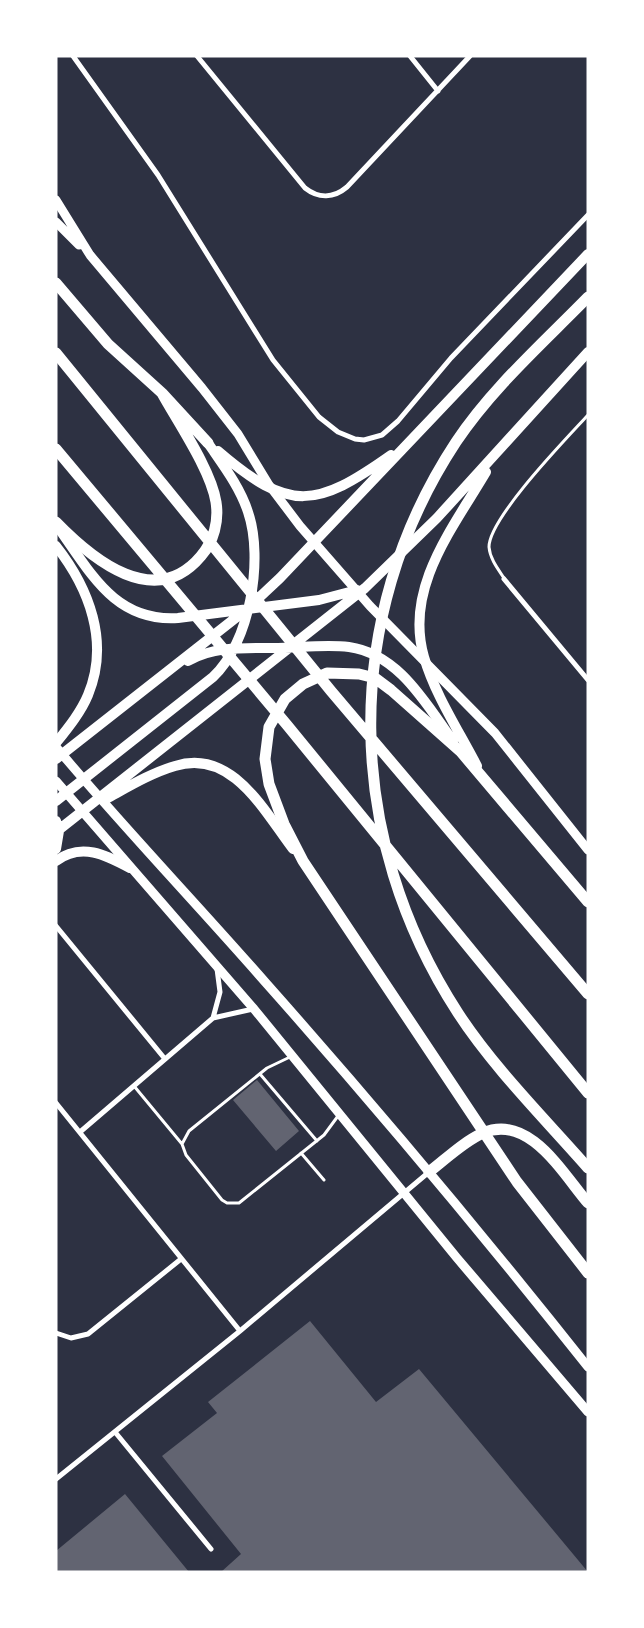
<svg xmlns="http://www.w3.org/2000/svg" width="644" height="1628" viewBox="0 0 644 1628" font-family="'Zilla Slab',serif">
	<rect width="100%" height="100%" fill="#2d3142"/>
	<path fill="#626471" d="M257,1080l42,51 -23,20 -43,-51z
		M310,1321l66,81 43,-33 169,203h-367l20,-18 -79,-98 55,-43 -9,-11z
		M125,1494l64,78h-133v-21z"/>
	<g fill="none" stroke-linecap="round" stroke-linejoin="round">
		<path stroke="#fff" stroke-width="3" d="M504,578c-6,-9 -14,-19 -15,-31 0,-29 77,-108 99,-132
			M290,1057l-23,11 -78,63 -7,13 4,11 36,45 5,3h12l85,-68 14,-19
			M260,1074l57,67
			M134,1086l48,58
			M301,1153l23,27"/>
		<path stroke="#fff" stroke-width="5" d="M73,56l85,119 115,185 46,57 19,15 17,7 9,1 18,-5 16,-14 53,-63 137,-143
			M197,56l108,132c14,11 29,10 42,-1l123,-131
			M410,56l28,35
			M504,579l84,101
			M56,926l109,133
			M213,1018l7,-26 -3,-23
			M56,1103l184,228
			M80,1132l133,-114 40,-9
			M56,1333l15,5 17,-4 93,-75
			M115,1432l96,117
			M56,1479l184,-148 189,-159"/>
		<path stroke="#fff" stroke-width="9" d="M56,200l34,55 112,133 36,46 31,51 31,41 70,80 125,127 93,117
			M56,222l23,23
			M56,747c68,81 141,157 210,236 111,125 218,253 322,384
			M56,781l198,228 203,249 131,154"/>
		<path stroke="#fff" stroke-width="10" d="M218,451c72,62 98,57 173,4
			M60,530c32,45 56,92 118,88l141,-18 38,-10
			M56,546c33,42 54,96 32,149 -7,17 -20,33 -32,48
			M188,661c26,-15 56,-13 85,-13 25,0 51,-4 76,-1 50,7 77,57 104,94
			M56,759l191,-150 33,-31 308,-324
			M477,766c-18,-35 -42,-71 -53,-109 -20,-69 29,-129 62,-185
			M106,799c22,-12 45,-26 69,-33 57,-18 89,45 118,83
			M56,801l157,-124c37,-34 51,-118 35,-165 -8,-25 -25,-47 -40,-69
			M56,821l3,10 -3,18
			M56,832l309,-244 72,-70 151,-166
			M56,861c25,-19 50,-6 74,7"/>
		<path stroke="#fff" stroke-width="11" d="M56,283l52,61 54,49 46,50
			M588,297c-45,46 -96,91 -132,145 -116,176 -112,396 2,571 35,54 87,106 130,155
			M56,353l275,338 257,303
			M56,449l231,276 301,368
			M56,522c37,38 99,89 145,34 13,-15 18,-35 15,-54 -5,-32 -38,-80 -54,-109
			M588,902l-127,-150 -70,-62 -16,-12 -16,-4 -32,-1 -24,11 -18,15 -16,28 -4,32 4,25 15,40 19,37 214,321 71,91
			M429,1172c17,-13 34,-30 54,-39 46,-20 80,41 105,70"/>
	</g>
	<rect width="644" height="1628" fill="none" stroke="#ffffff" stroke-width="115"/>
</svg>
